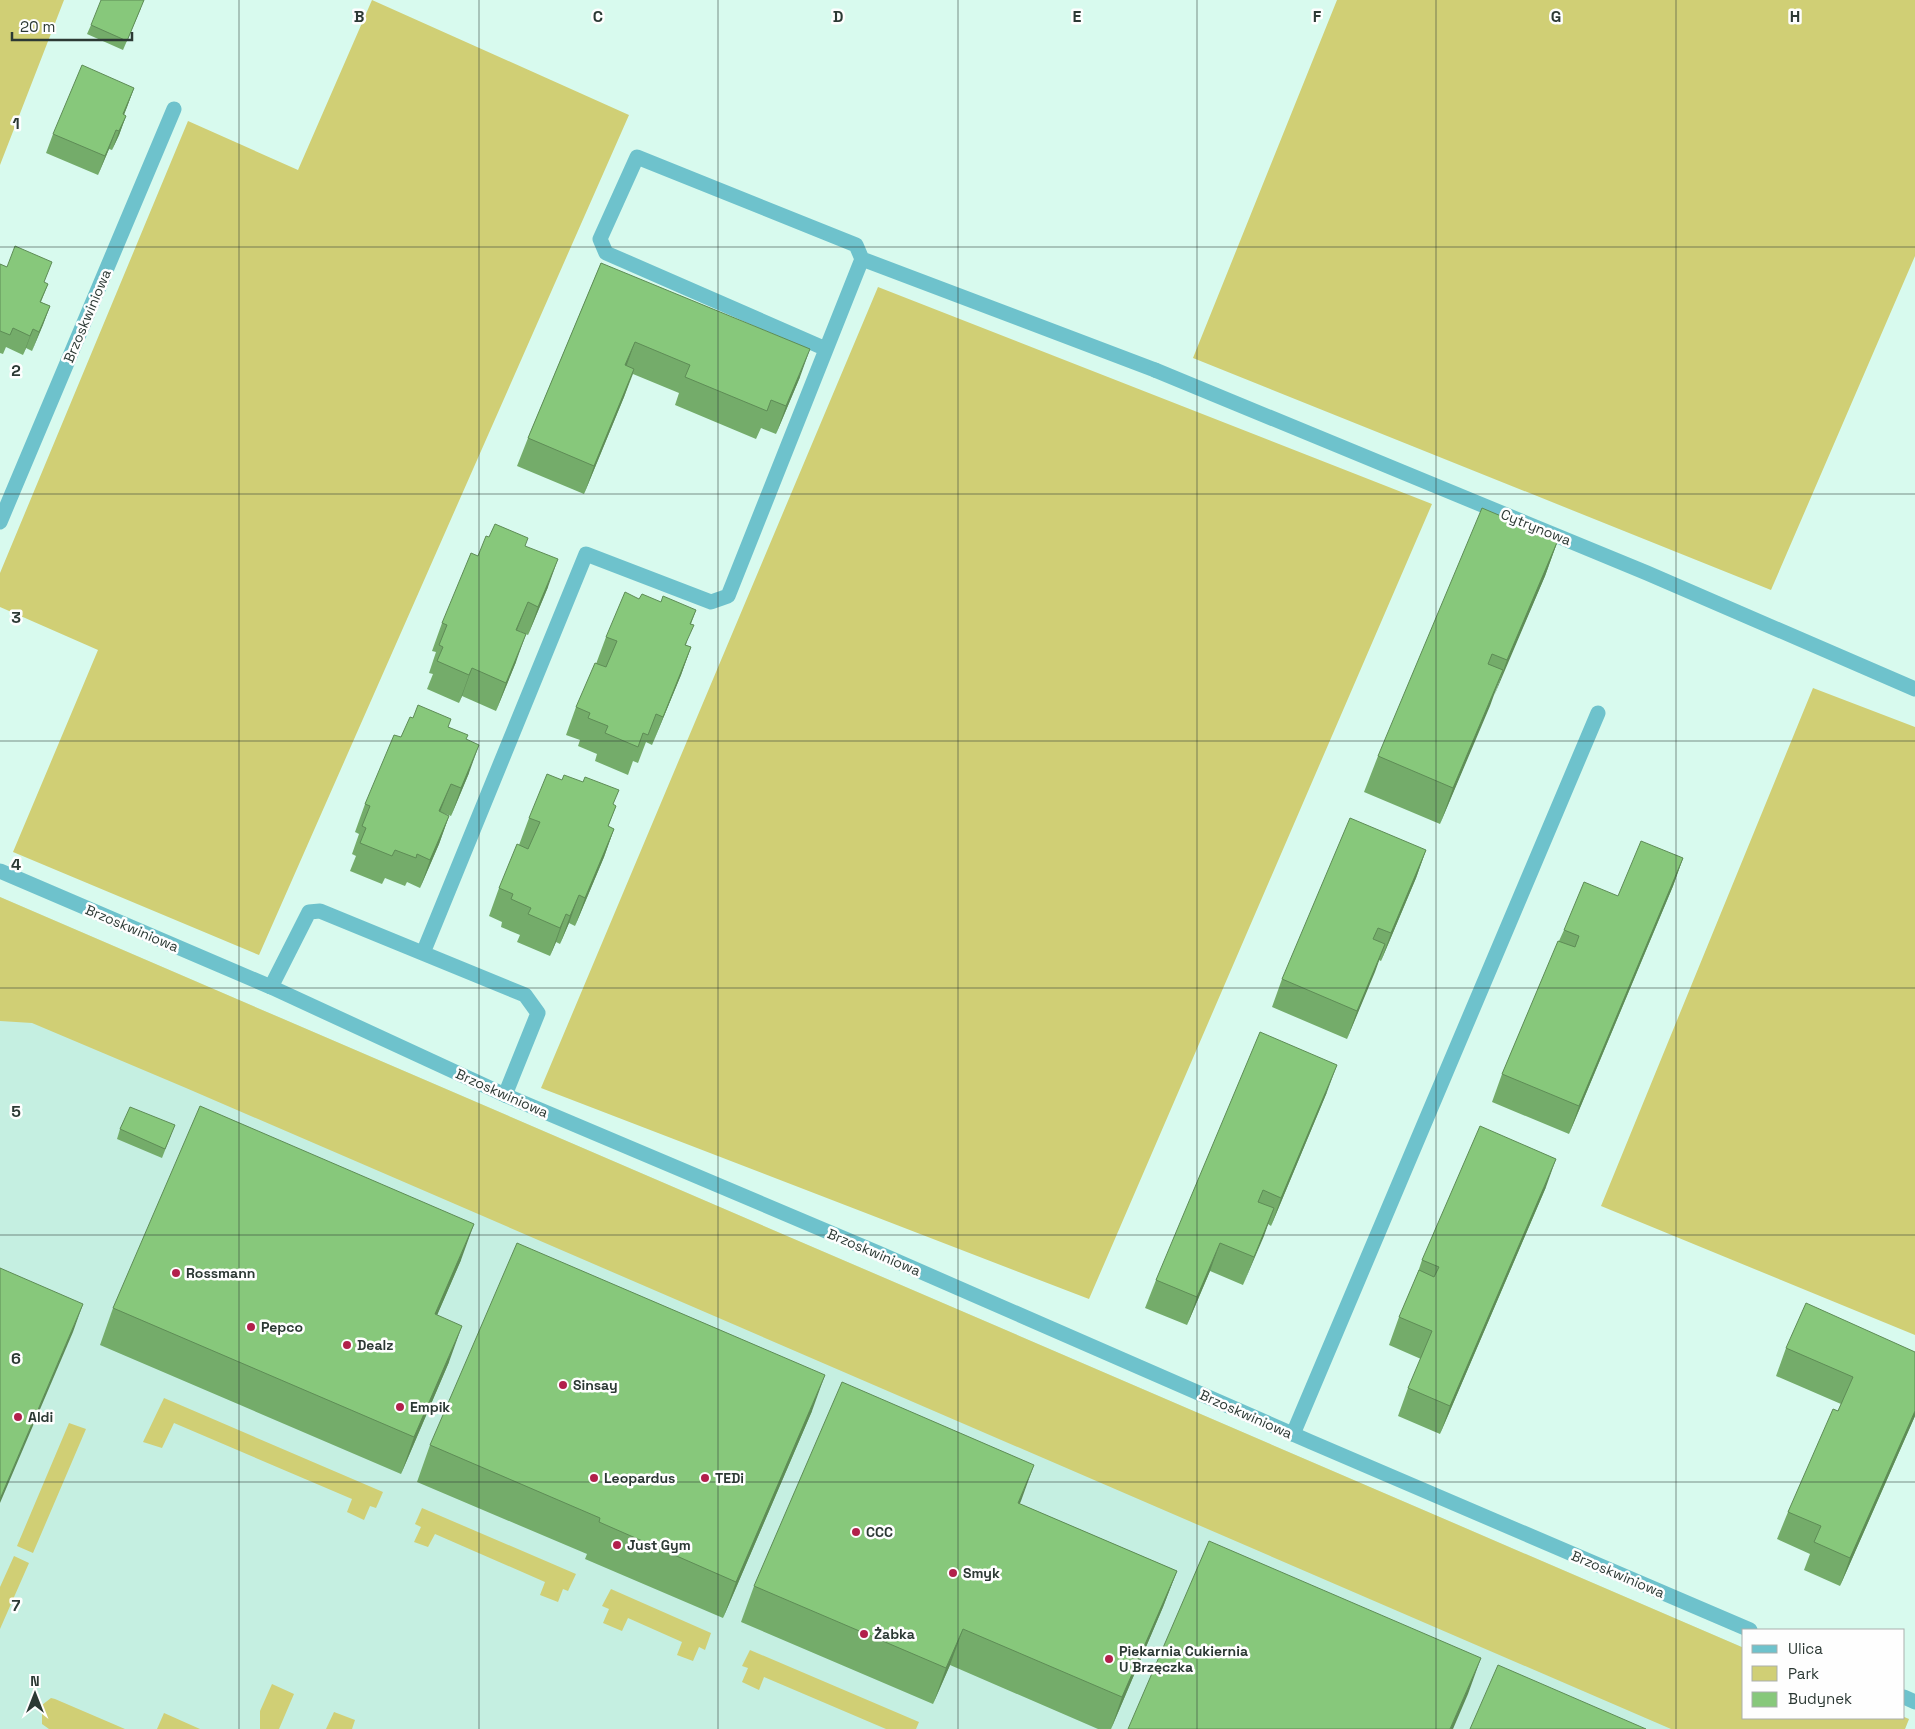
<svg xmlns="http://www.w3.org/2000/svg" width="1915" height="1729" viewBox="0 0 1915 1729" font-family="'Space Grotesk',sans-serif">
	<rect width="100%" height="100%" fill="#d8faee"/>
	<path fill="#c5efe1" d="M0,897l1744,751v70l160,-1 5,2 -4,10h-1905z"/>
	<path fill="#d0cf75" d="M0,0h64l-64,165z
		M372,0l257,115 -370,840 -246,-103 85,-202 -98,-43v-34l188,-452 110,49z
		M1337,0h578v256l-144,334 -578,-232z
		M878,287l554,217 -343,795 -548,-211z
		M1813,688l102,39v608l-314,-129z
		M0,897l1744,751v70l160,-1 5,2 -4,10h-234l-1485,-641 -154,-65 -32,-2z
		M164,1398l219,94 -7,16 -6,-2 -6,14 -17,-8 5,-13 -178,-76 -12,25 -19,-6z
		M69,1423l17,6 -53,124 -16,-7z
		M422,1508l154,66 -8,17 -5,-2 -5,13 -18,-7 5,-13 -110,-48 -7,13 -14,-5 7,-15 -6,-3z
		M14,1556l15,7 -29,66v-42z
		M611,1589l100,44 -6,17 -6,-3 -6,14 -16,-6 5,-13 -54,-24 -6,13 -19,-8 6,-14 -7,-3z
		M750,1650l169,72 -3,7h-30l-122,-52 -5,13 -17,-8 6,-14 -6,-2z
		M272,1684l22,10 -15,35h-19v-18z
		M51,1698l4,1 70,30h-76l-7,-5v-19z
		M334,1712l21,8 -3,9h-26z
		M164,1713l36,16h-43z"/>
	<g fill="none" stroke-linecap="round" stroke-linejoin="round">
		<path stroke="#6ec2cc" stroke-width="15" d="M862,259l293,111
			M0,522l174,-413
			M423,953l163,-399 125,48 17,-6 134,-337 -6,-14 -219,-88 -37,82 6,14 220,96
			M271,987l38,-75 11,-1 205,84 13,18 -33,82
			M1293,1434l305,-721"/>
		<path stroke="#6ec2cc" stroke-width="15" d="M1155,370l492,203 268,116
			M0,871l271,116 234,108 373,158 433,189 439,188
			M1904,1697l11,5"/>
	</g>
	<path fill="#74ac6a" d="M141,8l-18,42 -36,-16 4,-9z
		M134,88l-10,27 2,1 -7,19 -7,15 -3,-1 -11,26 -52,-22 7,-19z
		M601,263l199,114 -24,57 -15,-6 -5,11 -81,-34 4,-12 -46,-19 -9,23 -40,97 -67,-28 11,-28z
		M0,264l48,20 -7,18 9,4 -18,45 -6,-3 -3,7 -17,-8 -3,7 -3,-1z
		M489,537l36,9 23,41 -20,48 -9,-4 -3,31 -20,49 -34,-15 -3,7 -32,-14 6,-15 -4,-1 7,-21 -4,-1 10,-28 36,-67z
		M1558,540l-13,36 -52,120 -53,128 -76,-32 14,-36z
		M639,599l22,3 35,8 -5,14 -5,21 5,2 -10,28 -29,70 -6,-3 -8,21 -5,-2 -5,14 -33,-14 2,-7 -19,-8 2,-6 -14,-5 10,-28 20,-43 10,-27z
		M413,718l36,9 17,12 3,34 -18,43 -11,-4 9,4 -10,28 -19,44 -13,-6 -2,4 -20,-8 -3,6 -32,-13 6,-15 -4,-2 7,-20 -4,-2 10,-28 36,-67z
		M613,805l3,1 -8,21 6,2 -10,28 -29,69 -6,-3 -9,21 -4,-2 -6,14 -33,-14 3,-7 -19,-8 1,-5 -13,-6 10,-28 20,-43 10,-27z
		M1426,850l-10,28 -35,83 -2,-1 -32,79 -75,-32 10,-28z
		M1683,858l-10,28 -104,248 -77,-32 10,-28 57,-133 5,-11z
		M1327,1092l-56,134 -3,-2 -25,61 -33,-14 -23,54 -42,-17 11,-28z
		M120,1129l51,6 -9,23 -45,-19z
		M1546,1187l-106,247 -42,-18 10,-28 13,-29 -32,-14 10,-28 16,-36 7,-21z
		M461,1260l-24,55 12,47 -48,112 -301,-129 13,-37z
		M1786,1348l129,4v64l-75,170 -36,-16 6,-16 -33,-15 11,-27 53,-108 -65,-28z
		M812,1411l-89,207 -138,-59 2,-5 -170,-72 13,-37z
		M1020,1504l157,67 -14,36 -52,122h-13l-148,-64 -17,39 -192,-82 13,-36z"/>
	<path fill="#5e8c56" d="M134,88l-7,19 -11,26 7,-19z
		M126,116l-7,19 -7,15 7,-19z
		M116,130l-7,19 -11,26 7,-19z
		M50,306l-7,19 -11,26 7,-19z
		M33,329l-7,19 -3,7 7,-19z
		M635,342l-10,28v-5z
		M810,349l-10,28 -24,57 10,-28z
		M634,369l-10,28 -40,97 10,-28z
		M1558,540l-13,36 -51,120 13,-36z
		M558,559l-10,28 -20,48 10,-28z
		M528,602l-11,28h-1z
		M526,634l-10,28 -20,49 10,-28z
		M691,647l-10,28 -29,70 11,-28z
		M472,668l-10,28 -3,7 10,-28z
		M1503,670l-13,36 -50,118 13,-36z
		M479,745l-10,28 -18,43 10,-28z
		M451,784l-11,28 -1,-1z
		M449,816l-10,28 -19,44 10,-28z
		M614,829l-10,28 -29,69 10,-28z
		M1426,850l-10,28 -35,83 10,-28z
		M1683,858l-10,28 -104,248 10,-28z
		M579,895l-10,28 -9,21 10,-28z
		M566,914l-10,28 -6,14 10,-28z
		M1385,944l-10,28 -28,67 10,-28z
		M1337,1065l-10,27 -56,134 10,-28z
		M1556,1159l-10,28 -106,247 10,-28z
		M1274,1208l-10,28 -21,49 11,-28z
		M474,1224l-13,36 -39,90 13,-36z
		M1220,1243l-10,28 -23,54 10,-28z
		M83,1304l-10,28 -73,171v-4z
		M462,1326l-13,36 -48,112 13,-37z
		M825,1375l-13,36 -89,207 13,-36z
		M1915,1411v5l-75,170 10,-28z
		M1034,1465l-13,36 -17,38 14,-36z
		M1177,1571l-14,36 -52,122 11,-32z
		M963,1629l-13,36 -17,39 13,-36z
		M1481,1658l-13,36 -15,35h-3z"/>
	<path fill="#87c87b" stroke="#5e8c56" d="M101,0h43l-17,41 -36,-16z
		M82,65l52,23 -11,26 3,2 -7,15 -3,-1 -11,26 -52,-22z
		M15,246l37,16 -8,20 4,2 -8,18 10,4 -11,26 -6,-3 -3,7 -17,-8 -3,7 -10,-4v-67l7,3z
		M601,263l209,86 -24,57 -15,-6 -4,11 -82,-34 5,-12 -55,-23 -10,23 9,4 -40,97 -66,-28z
		M1482,508l76,32 -51,120 -15,-6 -4,10 15,6 -50,118 -75,-32z
		M495,524l33,14 -3,8 33,13 -20,48 -10,-5 -12,28 10,4 -20,49 -34,-15 -3,7 -32,-14 6,-14 -4,-2 8,-20 -5,-2 29,-70 7,3 8,-20 3,1z
		M625,592l14,7 3,-5 19,8 2,-6 33,14 -6,14 4,1 -9,20 6,2 -28,70 -7,-3 -8,21 -5,-2 -5,14 -33,-14 3,-7 -20,-8 2,-5 -14,-6 19,-44 11,4 11,-26 -11,-4z
		M418,705l33,14 -3,8 20,8 -2,4 13,6 -18,43 -10,-4 -12,27 10,5 -19,44 -13,-6 -1,4 -21,-8 -3,6 -32,-13 6,-15 -4,-2 8,-20 -5,-2 29,-69 7,2 9,-20 3,1z
		M547,774l15,6 2,-5 19,7 2,-5 34,13 -6,14 3,2 -8,20 6,3 -29,69 -6,-3 -9,21 -4,-2 -6,14 -32,-14 3,-6 -20,-9 2,-5 -14,-6 18,-44 11,5 12,-27 -11,-4z
		M1350,818l76,32 -35,83 -13,-5 -5,11 12,5 -28,67 -75,-32z
		M1641,841l42,17 -104,248 -77,-32 56,-133 17,6 4,-11 -15,-6 20,-48 34,14z
		M1260,1032l77,33 -56,133 -18,-8 -5,12 16,6 -20,49 -34,-14 -23,54 -41,-17z
		M200,1106l274,118 -39,90 27,12 -48,111 -301,-129z
		M130,1107l45,18 -10,24 -45,-20z
		M1480,1126l76,33 -106,247 -42,-18 24,-57 -33,-14 20,-47 15,7 5,-10 -17,-7z
		M517,1243l308,132 -89,207 -137,-60 1,-4 -170,-73z
		M0,1268l83,36 -83,195z
		M1806,1303l109,49v59l-65,147 -36,-16 7,-16 -33,-14 45,-103 5,2 15,-34 -67,-29z
		M842,1382l192,83 -16,38 159,68 -55,126 -159,-68 -17,39 -192,-82z
		M1209,1541l272,117 -31,71h-322z
		M1498,1665l148,64h-176z"/>
	<path fill="none" stroke="#2c3934" stroke-width="1" stroke-opacity="0.55" d="M239,0v1729M479,0v1729M718,0v1729M958,0v1729M1197,0v1729M1436,0v1729M1676,0v1729M0,247h1915M0,494h1915M0,741h1915M0,988h1915M0,1235h1915M0,1482h1915"/>
	<g fill="#b2204b" stroke="#fefefe" stroke-width="2">
		<circle cx="176" cy="1273" r="5"/>
		<circle cx="251" cy="1327" r="5"/>
		<circle cx="347" cy="1345" r="5"/>
		<circle cx="563" cy="1385" r="5"/>
		<circle cx="400" cy="1407" r="5"/>
		<circle cx="18" cy="1417" r="5"/>
		<circle cx="594" cy="1478" r="5"/>
		<circle cx="705" cy="1478" r="5"/>
		<circle cx="856" cy="1532" r="5"/>
		<circle cx="617" cy="1545" r="5"/>
		<circle cx="953" cy="1573" r="5"/>
		<circle cx="864" cy="1634" r="5"/>
		<circle cx="1109" cy="1659" r="5"/>
	</g>
	<g text-anchor="middle" dominant-baseline="central" stroke-width="5" stroke-linejoin="round" paint-order="stroke">
		<g font-size="14" fill="#2c3934" stroke="#fefefe">
			<text transform="translate(87 316) rotate(-67)">Brzoskwiniowa</text>
			<text transform="translate(1536 527) rotate(22)">Cytrynowa</text>
			<text transform="translate(132 928) rotate(23)">Brzoskwiniowa</text>
			<text transform="translate(502 1093) rotate(24)">Brzoskwiniowa</text>
			<text transform="translate(874 1252) rotate(23)">Brzoskwiniowa</text>
			<text transform="translate(1246 1414) rotate(24)">Brzoskwiniowa</text>
			<text transform="translate(1618 1574) rotate(23)">Brzoskwiniowa</text>
		</g>
		<g font-size="14" font-weight="bold" fill="#2c3934" stroke="#fefefe" text-anchor="start">
			<text x="186" y="1273">Rossmann</text>
			<text x="261" y="1327">Pepco</text>
			<text x="357" y="1345">Dealz</text>
			<text x="573" y="1385">Sinsay</text>
			<text x="410" y="1407">Empik</text>
			<text x="28" y="1417">Aldi</text>
			<text x="604" y="1478">Leopardus</text>
			<text x="715" y="1478">TEDi</text>
			<text x="866" y="1532">CCC</text>
			<text x="627" y="1545">Just Gym</text>
			<text x="963" y="1573">Smyk</text>
			<text x="874" y="1634">Żabka</text>
			<text x="1119" y="1651">Piekarnia Cukiernia<tspan x="1119" dy="16">U Brzęczka</tspan></text>
		</g>
	</g>
	<g font-size="16" text-anchor="middle" font-weight="bold" fill="#2c3934" stroke="#fefefe" stroke-width="5" stroke-linejoin="round" paint-order="stroke">
		<text x="359" y="22">B</text>
		<text x="598" y="22">C</text>
		<text x="838" y="22">D</text>
		<text x="1077" y="22">E</text>
		<text x="1317" y="22">F</text>
		<text x="1556" y="22">G</text>
		<text x="1795" y="22">H</text>
		<text x="16" y="129">1</text>
		<text x="16" y="376">2</text>
		<text x="16" y="623">3</text>
		<text x="16" y="870">4</text>
		<text x="16" y="1117">5</text>
		<text x="16" y="1364">6</text>
		<text x="16" y="1611">7</text>
	</g>
	<rect x="1742" y="1629" width="162" height="90" fill="#fefefe" stroke="#aaafad"/>
	<rect x="1752" y="1645" width="25" height="8" fill="#6ec2cc" stroke="#aaafad"/>
	<text x="1788" y="1654" font-size="15" fill="#2c3934">Ulica</text>
	<rect x="1752" y="1666" width="25" height="15" fill="#d0cf75" stroke="#aaafad"/>
	<text x="1788" y="1679" font-size="15" fill="#2c3934">Park</text>
	<rect x="1752" y="1692" width="25" height="15" fill="#87c87b" stroke="#aaafad"/>
	<text x="1788" y="1704" font-size="15" fill="#2c3934">Budynek</text>
	<g transform="translate(35 1694)" stroke="#fefefe" stroke-width="4" paint-order="stroke">
	<path d="M0-4L9 19L0 12L-9 19Z" fill="#2c3934"/>
	<text y="-8" font-size="14" font-weight="bold" text-anchor="middle" fill="#2c3934">N</text>
	</g>
	<path d="M12 32v8h120v-8" fill="none" stroke="#2c3934" stroke-width="2.5"/>
	<text x="20" y="32" font-size="15" fill="#2c3934" stroke="#fefefe" stroke-width="4" paint-order="stroke">20 m</text>
</svg>
